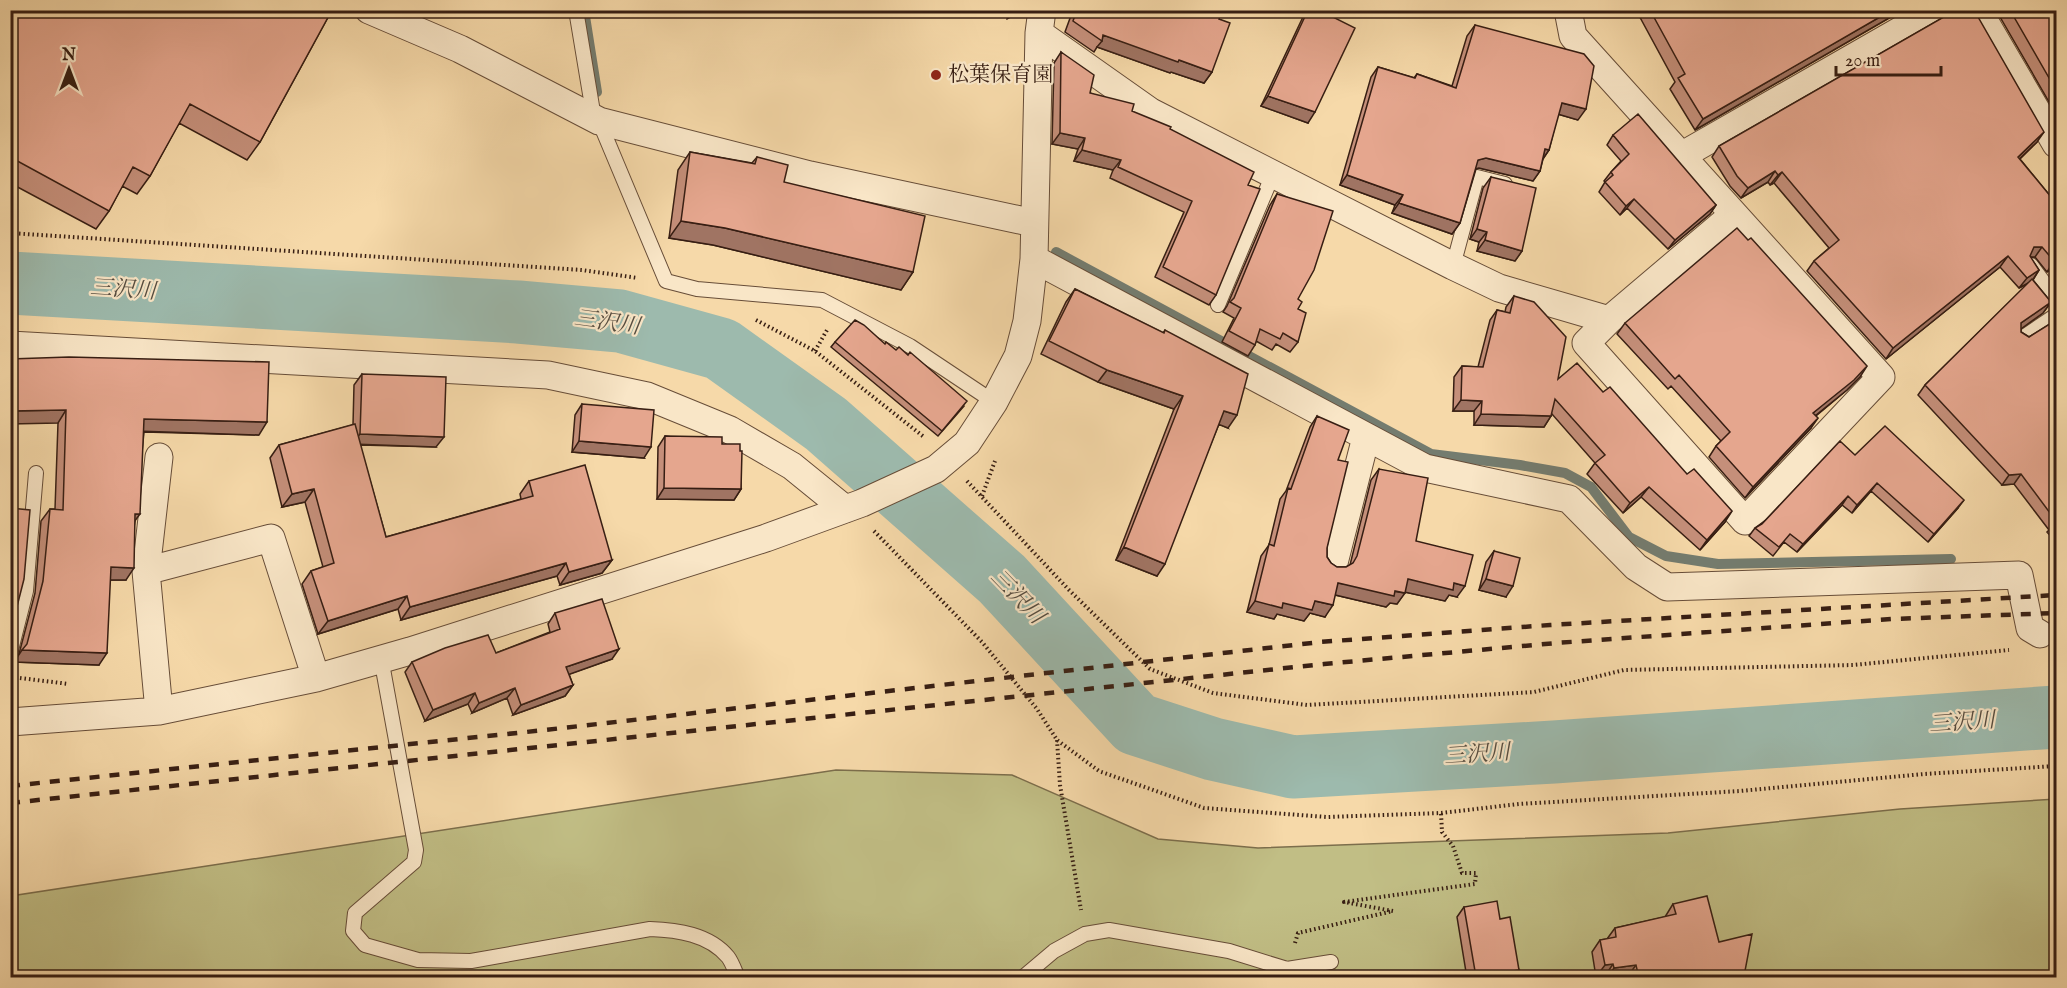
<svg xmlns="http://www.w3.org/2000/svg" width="2067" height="988" viewBox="0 0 2067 988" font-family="'IM FELL English','Noto Serif JP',serif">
	<rect width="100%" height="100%" fill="#f6d9a9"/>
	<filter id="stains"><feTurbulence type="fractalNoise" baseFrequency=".00333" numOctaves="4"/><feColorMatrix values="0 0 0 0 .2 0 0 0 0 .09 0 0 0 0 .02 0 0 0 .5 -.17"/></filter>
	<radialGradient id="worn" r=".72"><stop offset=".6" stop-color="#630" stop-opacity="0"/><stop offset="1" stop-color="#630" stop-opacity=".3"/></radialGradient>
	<path fill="#c1be85" stroke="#7c6e4c" stroke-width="1.5" d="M836,770l176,5 146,64 100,9 410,-15 232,-24 156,-10v178l-2045,1v-82z"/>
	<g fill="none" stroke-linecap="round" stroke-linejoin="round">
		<path stroke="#747c6f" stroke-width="10" d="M584,10l13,82
			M1056,252l375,202 89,11 45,8 26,14 38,50 37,19 52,8 233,-5"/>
		<path stroke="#9dbaad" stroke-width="63" d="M10,283l508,29 102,9 101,28 105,75 176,155 134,145 77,25 80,18 261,-15 502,-35"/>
		<g stroke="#674d38" stroke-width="16">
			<path id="service" d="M576,10l18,108
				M599,121l67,160 31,8 125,11 88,46 84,56
				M2031,265l25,34
				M1453,266l24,-89 28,7
				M1218,305l55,-131
				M2022,338l34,-23
				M10,654l16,-63 10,-118
				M381,658l35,192 -2,12 -59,51 -2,18 12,14 53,15 53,1 179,-32c27,1 59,5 78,28 4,5 7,14 10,21
				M1022,978l32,-27 31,-17 24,-4 120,21 58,18 44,-7"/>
		</g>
		<g stroke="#674d38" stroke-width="29">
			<path id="minor" d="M369,10l91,39 139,72 211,54 224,48
				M1568,10l5,26 308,341 -136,144 -159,-178 23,-23 124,-105
				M1978,10l78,134
				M1039,33l112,79 302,154 46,22 110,32
				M1681,156l255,-146
				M1034,259l391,209 144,31 67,68 31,20 352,-12 11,53 10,6
				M10,345l538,30 99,21 83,34 62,36 53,43
				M1334,563l32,-126
				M146,571l125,-33 45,140
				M159,711l-13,-140 13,-114
				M10,722l149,-11 157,-33 94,-27 356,-113 96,-35 74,-34 31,-26 27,-41 24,-46 9,-35 7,-62 5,-226 3,-23"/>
		</g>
		<path stroke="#371e13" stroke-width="4" stroke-dasharray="1.5 3" stroke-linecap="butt" d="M1003,10l6,10
			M10,233l572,37 56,8
			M756,320l59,31 109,86
			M815,351l12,-21
			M967,481l102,109 81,79 63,24 94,12 227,-13 90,-22 229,-5 156,-15
			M982,496l13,-35
			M874,531l108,111 55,67 20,31 42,31 105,37 123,9 114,-4 78,-9 221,-13 184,-17 132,-8
			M20,678l49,6
			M1057,740l3,45 21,125
			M1295,943l3,-10 95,-22 -49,-9 131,-18 1,-11h-14l-9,-27 -11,-14 -1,-19"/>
		<use href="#service" stroke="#f9e6c7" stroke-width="14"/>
		<use href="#minor" stroke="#f9e6c7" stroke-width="27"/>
		<path stroke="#371e13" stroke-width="4.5" stroke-dasharray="10 10" stroke-linecap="butt" d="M10,786l535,-56 775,-88 230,-17 506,-30
			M10,803l1314,-139 232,-21 335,-24 165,-6"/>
	</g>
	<path fill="#c58f7a" stroke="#371e13" stroke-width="1.5" d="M10,10h322l-72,132 -13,18 -68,-37 -29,53 -13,18 -15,-8 -13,25 -13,18 -86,-46z
		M1073,10h150l-4,9 -7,53 -8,11 -33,-11 -1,1 -73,-26 -3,5 -29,-20z
		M1308,10h11l-11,113 -47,-17 42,-89z
		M1636,10h267l-208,120 -25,-41 5,-7z
		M1974,10l63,132 -17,17 36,44v63l-9,6 -12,-15h-5l9,13 -6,10 18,22 -8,11 -22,15v4l8,5 27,-17v222l-9,-10 2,-2 -35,-46 -12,1 -84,-90 7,-10 104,-102 -10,5 -19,-21 -114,92 -79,-88 7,-10 15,-13 -55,-65 -4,2 -2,-3 -27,16 -11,-12 -18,-29 7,-11 232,-133 1,-2z
		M1996,10h60v104z
		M1475,25l103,95 -20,-6 -9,36 -6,9 -3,12 -7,10 -54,-13 -3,1 -16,54 -8,11 -60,-21 3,-8 -55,-20 31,-108 7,-10 36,11 3,-4 35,12 15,-50z
		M1061,52l29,41 80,36 78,56 -32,110 -7,10 -54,-28 29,-65 -74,-34 3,-8 -39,-9 4,-12 -26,-5 2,-81z
		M1613,135l103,70 -6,9 -42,35 -41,-41 -7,7 -21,-23 6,-10 -1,-1 7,-9 10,-11 -14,-16z
		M690,152l62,11 5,-6 27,25 129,90 -12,18 -188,-45 -44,-7 9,-68z
		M1491,177l31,74 -7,10 -38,-10 2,-9 -9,-3 13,-51z
		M1277,194l21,105v43l-8,10 -14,-8 -4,6 -16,-9 -1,4 -7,11 -26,-14 12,-24 -11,-6 4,-6 43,-101z
		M1075,289l88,44 2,-3 63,98 -9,-4 -62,152 -41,-16 58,-151 -76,-27 -57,-28 25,-52z
		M1514,296l44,83 45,13 122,130 -25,28 -59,-53 -18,16 -36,-39 8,-11 -43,-49 -1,2 -7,11 -70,-2v-14h-21l1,-34 8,-11 16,1 12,-47 7,-10 8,2 1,-5z
		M1625,323l235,54 -13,13 -31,26 -5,12 -66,70 -36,-41 7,-11 5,-5 -50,-55 -3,3 -51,-55z
		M835,342l50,2 11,6 68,56 -26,30 -107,-89z
		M10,359l249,76 -115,-3 -9,89 -9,59h-16l-11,85 -85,-3 5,-8 16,-61 6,-72 9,-12h5l3,-86z
		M362,374l74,73 -76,-2 26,92 135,-38 -1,-5 9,-13 83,79 -10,13 -42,12 -3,-9 -156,44 -3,-11 -80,25 -16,-50 9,-13 12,-4 -18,-65 -23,5 -12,-49 9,-13 74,-20 1,-40z
		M582,404l62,54 -72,-6 3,-37z
		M1317,416l21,44 -11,88v9l4,6 6,4h9l4,-2 21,-85 8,-11 37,72 41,56 -8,-2 -4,6 -40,-9 -8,12 -7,-1 -4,4 -51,-12 -10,22 -15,-4 -6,8 -27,-7 -3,5 -27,-7 14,-56 8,-11 11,-46 6,-8 24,-64z
		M665,436l57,8 18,7 1,38 -7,11 -77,-1 1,-52z
		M1855,455l103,53 -30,34 -57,-51 -19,22 -10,-8 -45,47 -13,-10 -11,14 -24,-20 6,-8z
		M1494,551l12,46 -27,-7 7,-28z
		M555,613l57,46 -43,15 4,11 -8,11 -52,19 -6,-17 -35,15 -4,-9 -43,17 -20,-49 7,-10 84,-9 54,-21 -2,-8z
		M1673,904l46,38 22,36h-113v-2l-7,2h-16v-2l-9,1 -4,-25 8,-12 7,-1 8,-11 50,-11z
		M1464,907l36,12 19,51 -5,8h-47l-10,-61z"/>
	<path fill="#a07463" stroke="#371e13" stroke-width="1.5" d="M1892,10h11l-208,120 8,-11z
		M1103,35l76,25 33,12 -8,11 -33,-11 -1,1 -73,-26 5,-6z
		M1268,96l47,16 -7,11 -47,-17z
		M1562,103l24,6 -8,11 -24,-7z
		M2044,132l-7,10 -26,25 7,-10z
		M1060,133l25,5 -7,11 -26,-5z
		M1545,149l4,1 -7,10z
		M1082,150l39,10 -8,10 -39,-9z
		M1486,158l54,13 -7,10 -54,-13 -8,2 7,-10z
		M1775,171l-7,11 -27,16 7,-10z
		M1782,172l-8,11 -4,2 8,-10z
		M1347,175l56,20 -8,10 -55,-20z
		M1634,199l-7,9 -7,7 6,-9z
		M1399,203l61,20 -8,11 -60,-21z
		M1716,205l-6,9 -42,35 7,-9z
		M681,221l44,7 188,44 -12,18 -188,-45 -44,-7z
		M1477,229l10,3 -8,10 -9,-3z
		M1485,240l37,11 -7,10 -38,-10z
		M2034,247h8l-7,10h-9z
		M2008,256l-8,11 -114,92 7,-11z
		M2056,260v6l-9,6 7,-11z
		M2039,270l-7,11 -13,7 8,-10z
		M2051,302l-8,11 -29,21 7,-11z
		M1867,366l-7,11 -13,13 -42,34 8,-11z
		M1107,370l76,26 -9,13 -76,-27z
		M1461,400l21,1 -8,10h-21z
		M66,410l-8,13 -48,1v-13z
		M1224,411l13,4 -9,13 -13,-5z
		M1481,414l70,2 -7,11 -70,-2z
		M1818,418l-7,10 -66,70 8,-11z
		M144,419l123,3 -8,13 -123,-4z
		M360,434l84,3 -8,10 -84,-3z
		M579,441l72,6 -7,11 -72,-6z
		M2021,474l-7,10 -12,1 7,-10z
		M1877,483l-6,8 -19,22 5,-8z
		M1649,487l-8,10 -18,16 7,-10z
		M664,488l77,1 -7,11 -77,-1z
		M314,489l-9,13 -23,5 10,-13z
		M1848,496l-6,9 -45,47 6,-8z
		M1964,500l-6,8 -30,34 6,-8z
		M1732,511l-7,11 -25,28 7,-10z
		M135,514h5l-9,12z
		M1124,547l41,17 -8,12 -41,-16z
		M612,560l-10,13 -42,12 9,-13z
		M566,563l-9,13 -156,44 9,-13z
		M111,567l23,1 -8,12h-24z
		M1408,579l46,4 11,3 -8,11 -8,-2 -4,6 -45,-10z
		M1486,579l27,7 -7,11 -27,-7z
		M1338,583l67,10 -8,11 -7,-1 -4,4 -55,-13z
		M407,596l-9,13 -80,25 10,-13z
		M1255,601l28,2 32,-2 18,4 -8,12 -15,-4 -6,8 -27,-7 -3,5 -27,-7z
		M619,649l-7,10 -53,19 7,-11z
		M22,650l85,3 -8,12 -85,-3z
		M573,685l-8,11 -52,19 8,-10z
		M515,688l-8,10 -35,15 7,-10z
		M475,693l-7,11 -43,17 8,-11z
		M1613,964l-8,12 -9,1 9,-12z
		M1636,965l-8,11 -21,2 7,-10z
		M1519,970l-5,8h-38v-1z"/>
	<path fill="#e5a68e" stroke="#371e13" stroke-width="1.5" d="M10,10h322l-72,132 -70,-38 -40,72 -17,-9 -24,44 -99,-54z
		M1077,10h146l-4,9 11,4 -18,49 -33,-12 -1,2 -75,-27 -1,6 -29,-20z
		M1308,10h11l36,18 -40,84 -47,-16z
		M1650,10h242l-189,109 -25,-41 7,-4z
		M1954,10h20l70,122 -26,25 38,46v57l-2,1 -12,-14h-8l-4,9 9,14 -12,8 -19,-22 -115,92 -79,-87 25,-21 -57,-68 -4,3 -3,-4 -27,17 -11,-12 -18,-30 232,-133z
		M2010,10h46v80z
		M1475,25l109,29 10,12 -8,43 -24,-6 -13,47 -4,-1 -5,22 -54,-13 -8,2 -18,63 -61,-20 4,-8 -56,-20 31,-108 37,11 2,-4 39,14z
		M1061,52l33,23 -4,18 44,11 -2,7 39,16 -1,2 84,43 -6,13 12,4 -44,106 -53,-28 29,-66 -74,-34 3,-7 -39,-10 3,-12 -25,-5z
		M1638,114l78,91 -41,35 -41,-41 -8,7 -21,-24 8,-7 -2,-3 18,-18 -16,-19z
		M690,152l65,12 2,-7 31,8 -4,17 141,34 -12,56 -188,-44 -44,-7z
		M1491,177l45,11 -14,63 -37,-11 2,-8 -10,-3z
		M1277,194l56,17 -19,59 -16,29 4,3 -4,7 8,4 -8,29 -15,-9 -3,6 -20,-10 -5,16 -26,-14 12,-23 -11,-6 4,-4z
		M1737,228l11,12 3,-2 116,128 -13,14 -41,33 5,5 -65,69 -37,-41 14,-14 -51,-57 -4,4 -50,-56z
		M2032,279l19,23 -30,21v9l8,5 27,-17v205l-2,-3 2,-1 -35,-47 -12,1 -84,-90z
		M1075,289l89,44 1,-3 83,44 -11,41 -13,-4 -59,153 -41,-17 59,-151 -76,-26 -58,-29z
		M1514,296l20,6 32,35 -8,42 19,-16 26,29 7,-5 77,87 7,-5 38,42 -25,29 -58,-53 -19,16 -35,-40 10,-8 -50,-56 -4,17 -70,-2 1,-13 -21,-1 1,-34 21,1 14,-57 13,3z
		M855,320l9,5 21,19 1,-2 10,8 3,-3 9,8 2,-3 57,49 -25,30 -107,-89z
		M69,357l200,5 -2,60 -123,-3 -4,95h-5l-1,54 -23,-1 -4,86 -85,-3 5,-6 16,-63 7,-72 13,1 3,-100 -56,1v-52z
		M362,374l84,3 -2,60 -84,-3z
		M582,404l72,6 -3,37 -72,-6z
		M1317,416l32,14 -11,30 10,2 -21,86v9l4,6 6,4h9l7,-4 4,-7 22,-87 49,9 -12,63 57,14 -8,31 -11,-3 -1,7 -45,-11 -3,14 -10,-2 -1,5 -56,-13 -5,22 -18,-4 -3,9 -29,-7 -1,5 -27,-7 14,-57 5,2 14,-58 3,1z
		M355,424l31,113 147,-41 -4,-15 56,-16 27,95 -43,12 -3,-9 -156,44 -3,-11 -79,25 -17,-50 23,-8 -20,-74 -22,5 -13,-49z
		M1885,426l79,74 -30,34 -57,-51 -20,22 -9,-9 -45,48 -13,-10 -11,13 -24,-19 7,-4 78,-83 15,14z
		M665,436l57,1v7h18v7h2l-1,38 -77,-1z
		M10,508l20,2 -6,69 -14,55z
		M1494,551l26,7 -7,28 -27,-7z
		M602,599l17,50 -53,18 7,18 -52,20 -6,-17 -36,15 -4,-10 -42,17 -21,-48 33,-14 43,-13 8,18 64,-24 -5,-16z
		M1707,896l12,46 33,-8 -7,37 -4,7h-102l-3,-13 -22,3 -1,-4 -8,1 -5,-25 16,-3 -1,-9 61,-14 -3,-10z
		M1497,901l3,18 10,-2 9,53 -43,7 -12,-70z"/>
	<circle fill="#8f2418" stroke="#f9e6c7" stroke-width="2" cx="936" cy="75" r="6"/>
	<g text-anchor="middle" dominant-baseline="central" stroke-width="4.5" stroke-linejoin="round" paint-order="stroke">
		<g font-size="21" fill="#371e13" stroke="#f9e6c7" text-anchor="start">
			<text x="948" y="75">松葉保育園</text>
		</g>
		<g font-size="22" font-style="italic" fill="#564d41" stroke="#f9e6c7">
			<text transform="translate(123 290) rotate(4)">三沢川</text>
			<text transform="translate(607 323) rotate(8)">三沢川</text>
			<text transform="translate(1017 597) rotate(46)">三沢川</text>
			<text transform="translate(1962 723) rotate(-4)">三沢川</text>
			<text transform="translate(1477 755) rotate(-4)">三沢川</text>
		</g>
	</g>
	<rect width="2067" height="988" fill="none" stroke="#f6d9a9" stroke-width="36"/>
	<rect x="12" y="12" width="2043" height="964" fill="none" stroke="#371e13" stroke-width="3"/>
	<rect x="18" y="18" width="2031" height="952" fill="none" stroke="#371e13" stroke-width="1.5"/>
	<g transform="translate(69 69)" stroke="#f9e6c7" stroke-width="4.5" paint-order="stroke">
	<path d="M0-4.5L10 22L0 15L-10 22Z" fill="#371e13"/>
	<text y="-9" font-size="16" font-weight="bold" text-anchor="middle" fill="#371e13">N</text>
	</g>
	<path d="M1836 66v9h105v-9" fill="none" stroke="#371e13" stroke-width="3"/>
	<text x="1845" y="66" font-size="18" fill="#371e13" stroke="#f9e6c7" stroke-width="4.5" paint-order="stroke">20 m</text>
	<rect width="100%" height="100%" filter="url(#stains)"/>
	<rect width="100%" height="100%" fill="url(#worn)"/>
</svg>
